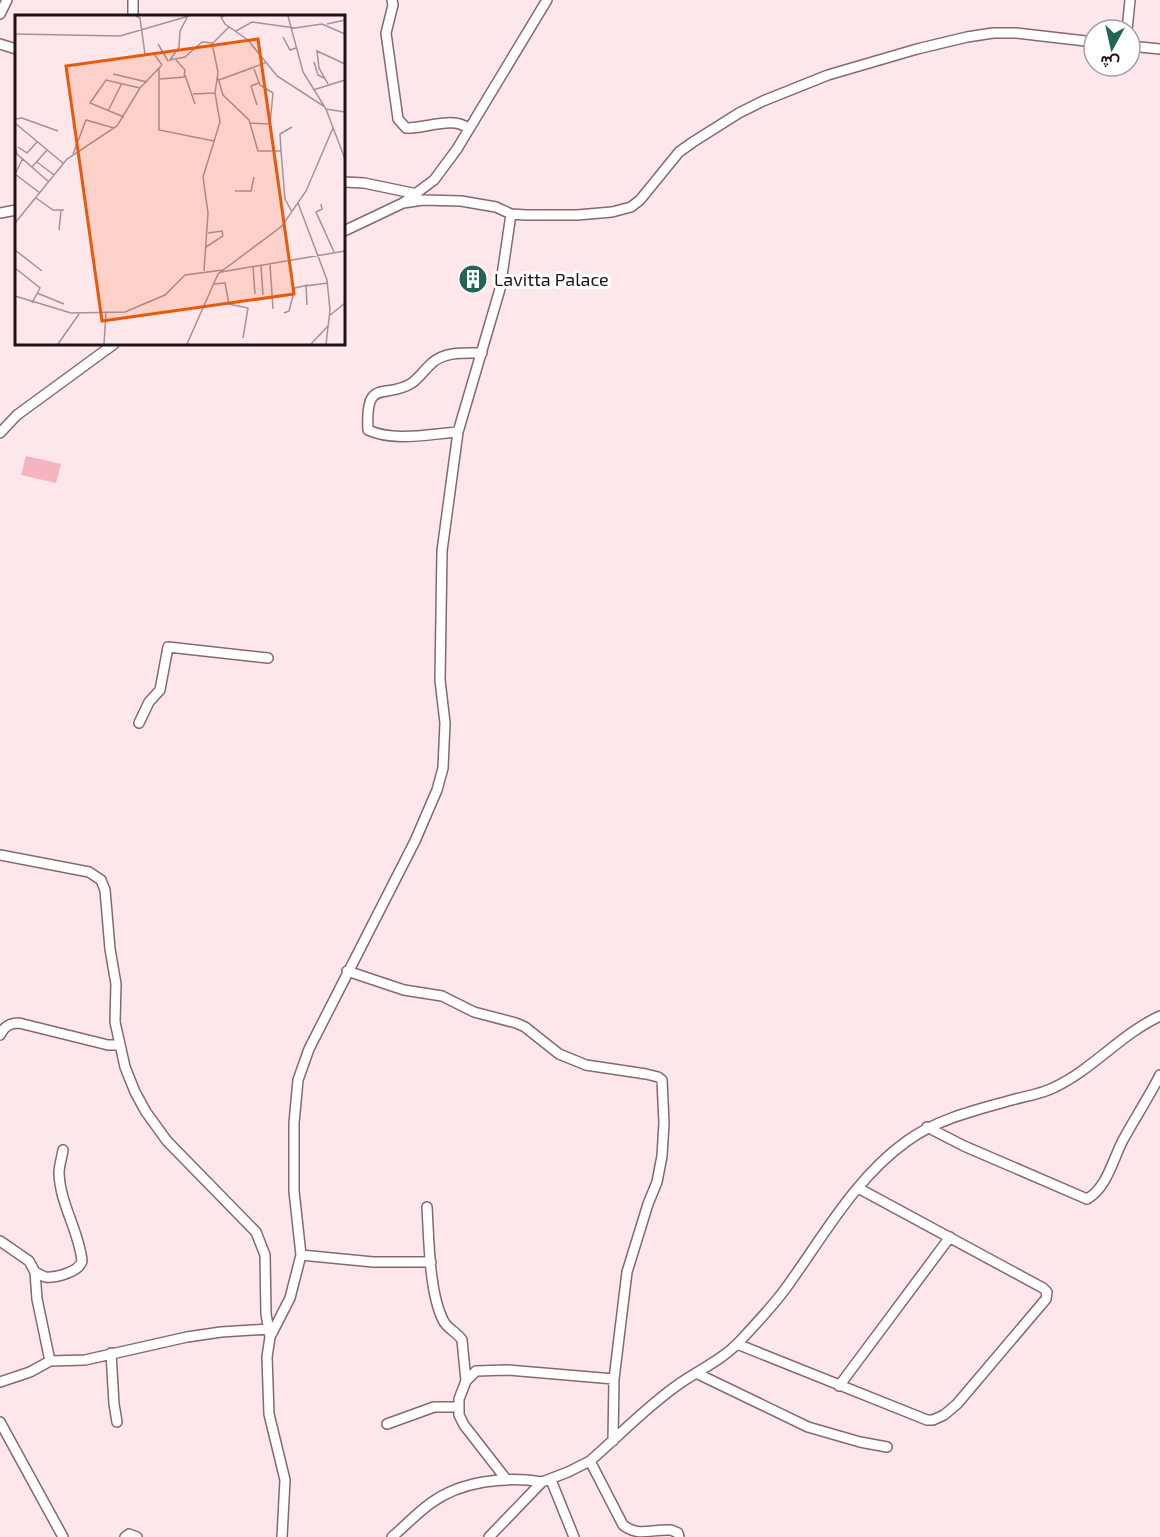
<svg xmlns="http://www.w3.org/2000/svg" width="1160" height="1537" viewBox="0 0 1160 1537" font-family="'Exo 2',Vazirmatn,sans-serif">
	<rect width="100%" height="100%" fill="#fee7eb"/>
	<path fill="#f4b5c0" d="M26,456l35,8 -5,19 -35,-8z"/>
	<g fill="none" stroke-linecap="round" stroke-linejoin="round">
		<g stroke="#88676d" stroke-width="12">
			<path id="minor" d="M133,0v16
				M392,0l1,5 -7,28 12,86 8,9c19,1 48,-13 63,1
				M0,14l7,-14
				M1127,30l3,-30
				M0,44l16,5
				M1130,46l30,3
				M344,182l20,1 53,11
				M403,203l20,-3 38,1 35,6 15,7 15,1h51l35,-3 19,-5 9,-7 39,-48 14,-10 46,-29 24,-12 65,-26 89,-26 50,-12 26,-4h23l78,9
				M0,213l16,-3
				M344,231l59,-28 31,-23 23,-31 90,-149
				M458,432c-29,2 -64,10 -90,-2 -3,-54 17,-30 44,-47 8,-6 13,-14 20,-20 13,-12 34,-10 50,-10
				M0,433l17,-18 97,-71
				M139,723l10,-21 11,-12 8,-43 100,11
				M0,855l89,17 12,8 4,10 5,59 6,35 -1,38 10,45 10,25 11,20 21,29 89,91 9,23 1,59 4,23
				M347,971l57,19 38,6 32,16 42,11 9,4 34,27 27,11 60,9 12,3 4,3 2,43 -2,33 -5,26 -9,22 -21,68 -13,107 -1,62
				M0,1035c4,-9 10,-12 19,-12l89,22h12
				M927,1127l37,19 123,53c20,-11 26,-40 36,-59 12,-22 26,-43 37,-65
				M427,1207c2,32 2,85 16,113 4,9 14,12 19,20l4,41
				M0,1241l29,20 6,11 2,27 13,62
				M301,1255l72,7h58
				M35,1272c2,1 8,4 10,5 11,1 34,-5 37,-16 -3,-30 -22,-57 -23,-88 0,-7 3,-16 4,-23
				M737,1344l190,76h6l11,-5 13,-11 89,-105 1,-7 -4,-4 -185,-100
				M111,1353l3,51 3,18
				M696,1373l112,54 52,15 27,5
				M0,1382l30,-10 20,-11 35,-1 102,-23 34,-5 48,-3
				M839,1386l111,-149
				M0,1422l63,115
				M387,1424l47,-17h24
				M590,1461c31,-27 56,-54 89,-77 20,-14 43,-24 60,-42 16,-17 33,-35 47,-54 37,-51 69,-110 121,-147 30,-22 69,-31 105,-41 14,-4 30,-6 43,-13 38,-18 66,-53 105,-71
				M506,1479l-42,-54 -5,-10v-16l7,-18 10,-10 31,-1 107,9
				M551,1480l23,57
				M542,1482l26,-10 22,-11 33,64c15,12 27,4 48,5l7,3 1,4
				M125,1537l4,-3 8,3
				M282,1537l3,-57 -16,-66 -2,-57 3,-20 20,-39 11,-43 -7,-64v-68l4,-43 11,-31 106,-208 22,-51 6,-22 2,-45 -5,-43 2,-129 16,-119 42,-143 11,-75
				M392,1537c13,-11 25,-24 39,-34 30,-22 74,-27 111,-21l-53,55"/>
		</g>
		<use href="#minor" stroke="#fff" stroke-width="9"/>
	</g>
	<defs>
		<g id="building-disc" transform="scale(1.5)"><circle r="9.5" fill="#236454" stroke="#fff"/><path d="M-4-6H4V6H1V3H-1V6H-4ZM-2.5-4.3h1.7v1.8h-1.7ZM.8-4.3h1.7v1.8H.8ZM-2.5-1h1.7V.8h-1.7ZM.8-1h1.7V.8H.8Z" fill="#fff"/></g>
	</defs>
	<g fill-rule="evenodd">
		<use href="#building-disc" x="473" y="279"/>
	</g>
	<g text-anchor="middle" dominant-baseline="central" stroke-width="6" stroke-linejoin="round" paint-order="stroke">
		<g font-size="18" fill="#201316" stroke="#fff" text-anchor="start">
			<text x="494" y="279">Lavitta Palace</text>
		</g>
	</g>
	<g transform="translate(15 15)">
		<rect width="330" height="330" fill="#fee7eb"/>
		<path fill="none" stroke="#a59296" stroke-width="1.5" d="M121,1l4,2 5,36h9l8,11M173,1l-8,15 -1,16 -9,13 15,-3 17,-15 11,1 16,-16M209,1l-3,1 4,7 23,16 29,36 48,31M273,1l15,56 23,37 19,50M312,9l18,-4M221,16l16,-9 43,6 27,-4 23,10M0,19l105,2 69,-20M268,22l7,13 6,-2M143,29l10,17M299,47l4,13 8,4M144,54v61l55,11M98,59l34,8M170,60l10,29M203,63l5,17 26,25 9,31h23l-1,-17 12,-7M145,64l24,-2 1,-7 -9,-10M204,65l46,-17M313,69l-9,-16 -2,-17 28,13M298,75l32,-10M178,79l22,-1M242,90l-6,-19 8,-3M311,94l19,3M93,96l14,-28M109,102l-34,-14 16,-23 34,8M0,104l7,-1 36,13M0,108l49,41M235,108l20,1 3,-31 -13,-8 -6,-16M0,130l2,9 32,28M3,132l9,6 10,-11M266,136l4,48 7,13M58,139l13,-34 28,8M8,143l-8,16 25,19M22,147l17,13M17,152l15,-17M220,176h16l3,-14M21,183l17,12h11M283,188l29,77 3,30 -4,34M306,189l1,5 -6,3 18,40M0,208l52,-64 50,-33 23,-38 22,-23M44,215l2,-19M191,232l17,-11 -1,-5 -14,2M0,235l27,21M255,250l3,44M246,251l2,29M238,252l2,27M0,253l25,20 -8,15M189,256l4,-58 -5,-36 17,-55 -5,-29 3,-21 -6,-29M206,257l124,-21M198,269l12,-1 4,21 19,4 -5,30M22,278l27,11M0,281l56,17 54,-1 40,-17 20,-20 38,-5M292,290l-1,-19 22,-3M269,298l5,-2 6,-23 13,-3M314,301l16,-13M43,329l21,-30M89,329l2,-31M172,329l31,-70 64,-48 24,-35 27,-63M296,329l17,-18"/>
		<path fill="#e8590c" fill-opacity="0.15" stroke="#e8590c" stroke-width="3" d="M243,24l36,255 -192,27 -36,-255z"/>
		<rect width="330" height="330" fill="none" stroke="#201316" stroke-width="3"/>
	</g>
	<g transform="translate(1112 48) rotate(188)"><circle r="28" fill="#ffffff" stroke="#a6a1a2" stroke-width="1.5"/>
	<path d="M0-4.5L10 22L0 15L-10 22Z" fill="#236454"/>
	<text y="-9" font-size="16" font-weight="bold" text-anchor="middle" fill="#201316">ش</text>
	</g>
</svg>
